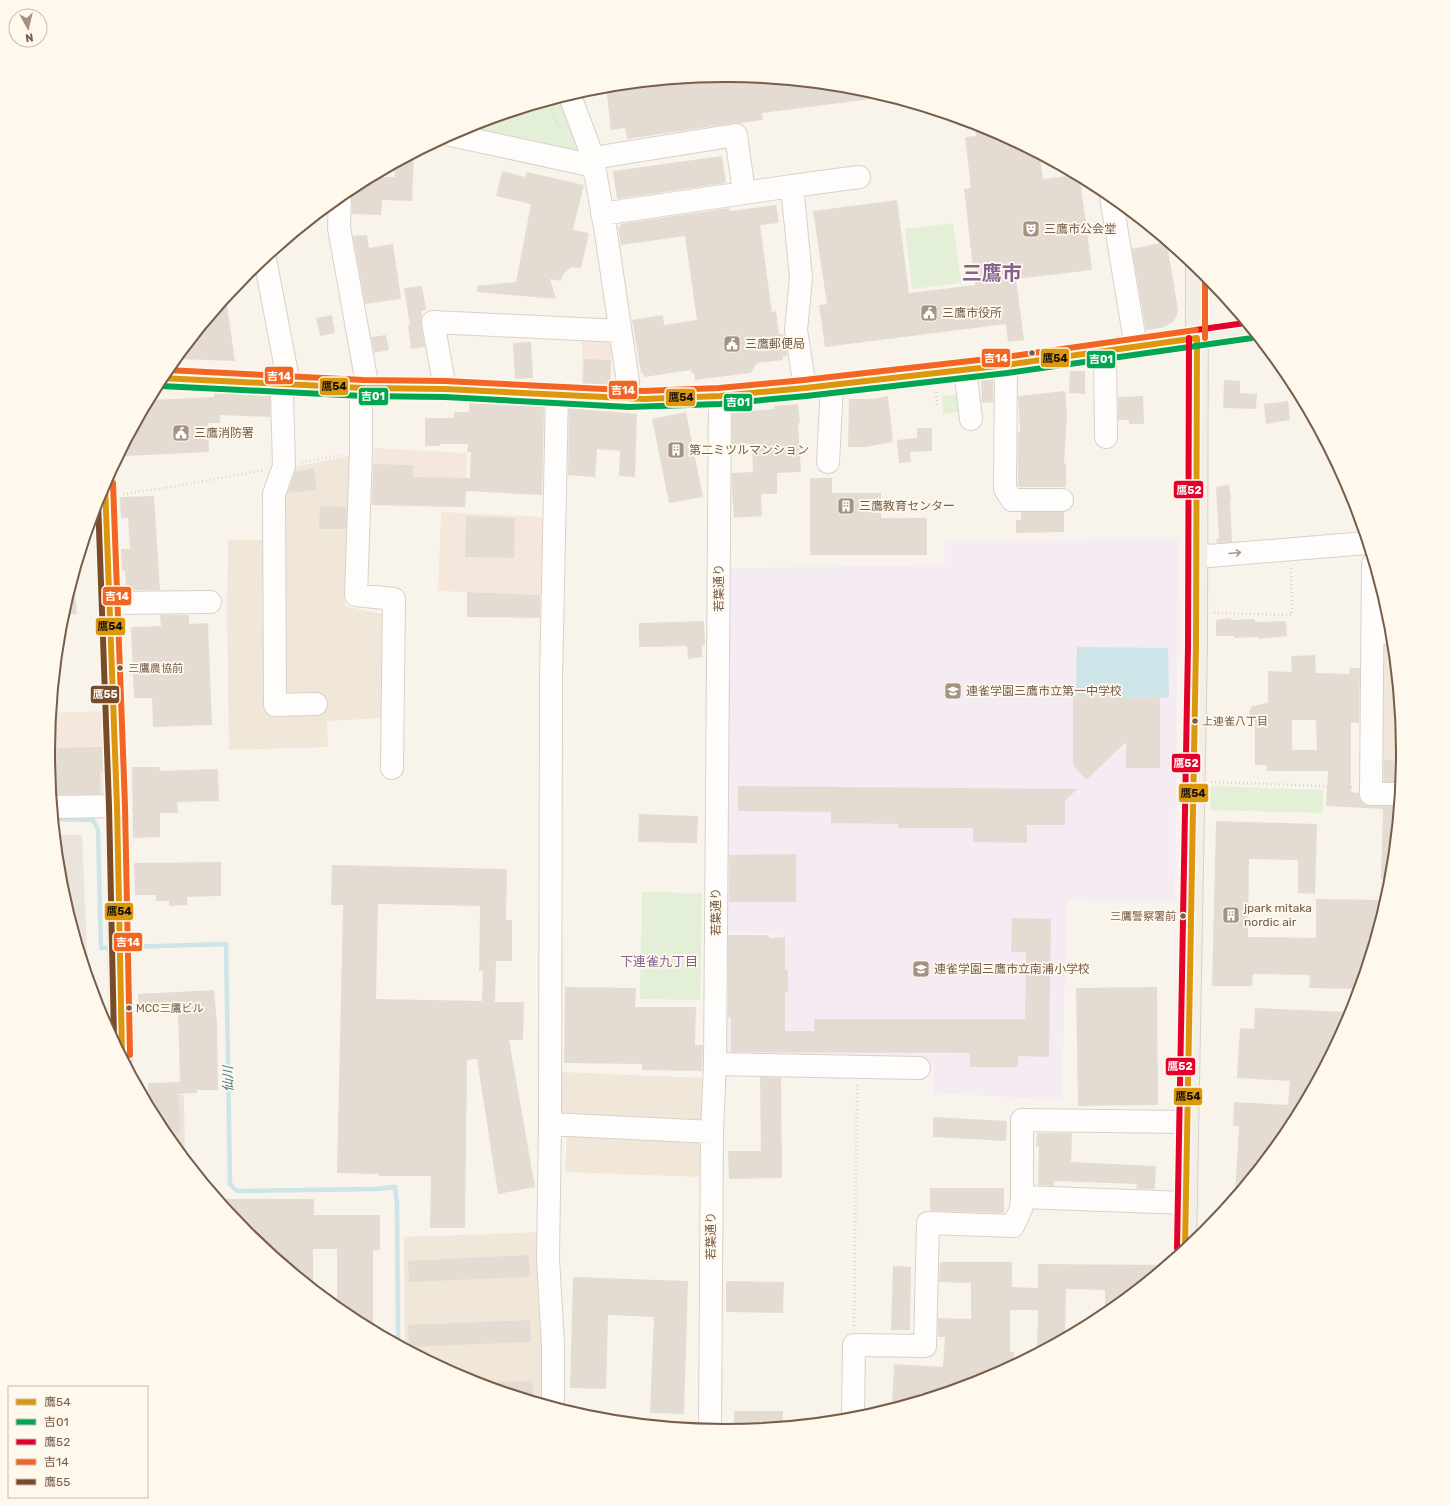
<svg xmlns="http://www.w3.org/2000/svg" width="1451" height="1506" viewBox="0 0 1451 1506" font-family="Rubik,'Noto Sans JP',sans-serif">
	<rect width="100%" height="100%" fill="#f8f4ec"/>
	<path fill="#f1e7d9" d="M354,455l-9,151 42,9 -1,103 -59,3 1,26 -99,3 -2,-139 1,-71h48l12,-72z
		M1376,574l14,47 13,132 -3,35 -25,-1z
		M561,1072l143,6 -2,48 -143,-5z
		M567,1131l136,5 -2,41 -136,-5z
		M541,1232l6,171 -81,-24 -61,-33 -1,-109z"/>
	<path fill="#f6e7dc" d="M582,336l30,1 -1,49 -29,-1z
		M374,448l93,5 -2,54 -93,-2z
		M441,512l103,5 -2,78 -104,-4z
		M103,711l5,90 -55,2 -5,-50 4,-40z"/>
	<path fill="#ebe4dc" d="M56,835h26l6,138 -27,-88z
		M184,1095l1,62 -23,-28 -17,-32z"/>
	<path fill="#f5ebf3" d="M1178,539l-3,362 -108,-1 -5,200 -128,-7 -1,-28 -76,1 -132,-5v-56l52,2 1,-73 -53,-2 5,-364 215,-3 -1,-24z"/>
	<path fill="#e3efd6" d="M560,99l19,54 -124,-20 11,-6z
		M953,223l8,60 -49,6 -7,-60z
		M962,394l-1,17 -18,3 -1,-18z
		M1211,786l112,4v23l-113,-3z
		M642,892l60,1 -2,107 -60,-1z"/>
	<path fill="#cde5e8" d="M1077,647l91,1 1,49 -9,1 -84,-2z"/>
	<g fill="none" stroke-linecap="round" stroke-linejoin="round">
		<path stroke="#cde5e8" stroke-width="4.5" d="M55,819l38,1 5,10 3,118h12
			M125,947l101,-3 4,240 7,7 137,-2 21,-2 2,16 1,140"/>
	</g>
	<path fill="#e4dcd3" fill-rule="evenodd" d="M726,76l132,13 29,8 -125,16 1,7 -23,3h-6l-107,16 -2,-11 -14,2 -5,-43z
		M985,127l55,30 3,22 32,-4 5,3 12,92 -76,9 8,61 -16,2 -2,-18 -181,23 -6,-42 8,-1 -14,-93 84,-11 12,93 66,-8 -11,-96 7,-1 -6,-51 11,-1 -1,-8z
		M414,155l-2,46 -30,-1 -1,15 -29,-1 -1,-26 23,-11h21l-1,-11z
		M722,156l4,27 -109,16 -4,-28z
		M502,171l23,6 2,-5 57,13 -11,45 16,3 -8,35 -9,-1 -9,7 -2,7 -11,-2 6,20 -79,-7v-6l39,-4 15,-78 -35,-8z
		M776,205l3,18 -19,2 12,87 4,-1 3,23h5l3,22 -5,1 1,3 -26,3 -6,10 -56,7 -1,-7h-2l-1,-3 -47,7 -1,-4h-2l-9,-53 31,-5 1,10 33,-5 -12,-84 -64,9 -3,-18 3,-1 -1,-2 109,-16 1,3z
		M367,235l2,13 24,-4 8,55 -36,5 -12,-68z
		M1165,242l2,1 11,67 -1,5 -3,6 -6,4 -6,3 -16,2 -14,-81z
		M422,286l4,24 -5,1 1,5 -1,8 4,23 -14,2 -3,-24h2l-6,-37z
		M226,299l9,62 -58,-2 29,-35z
		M332,315l3,18 -15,3 -4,-18z
		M386,335l3,15 -15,3 -3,-16z
		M531,342l2,36 -18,1 -2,-36z
		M584,359l27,1 -1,25 -27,-1z
		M1070,371h15v23l-16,-1z
		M993,379v23l-11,1 -1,-23z
		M1224,380l16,1v12l17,1 -1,15 -33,-1z
		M1065,391l2,26 -3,47h2v23h-47l-1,-2v-53h2l-2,-36z
		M214,393l56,3v21l-50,-2v8h-12l1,29 -85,4v-8l26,-48 64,-3z
		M888,396l5,46 -28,5h-17l1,-48h24z
		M1143,396l1,28h-15v-4h-11v-23z
		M1288,401l2,19 -24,4 -2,-20z
		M469,403l75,4 -2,88 -76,-4 -1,16 -93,-2 1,-41 40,1v12l57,1 1,-26h-4l1,-8h-28v2h-15v-28h29v-6h15z
		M798,404l2,19h-2l3,49 -24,1v21h-16l1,22 -28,2 -2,-25v-20l21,-1 -1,-28h-20v-37h15v4l27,-2v-3z
		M569,408l68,6 -2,63 -16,-1 1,-25 -23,-2 -2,28 -27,-2z
		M686,412l17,85 -34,6 -17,-84z
		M917,428h15v23l-22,1 1,10 -12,1 -2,-23 20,-2z
		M314,468l3,22 -29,3 7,-21z
		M810,478h22v15h49v25h46v37h-117z
		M1229,485l2,15h-1l2,42 -15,1 -1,-4 3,-1 -3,-51z
		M154,496l6,94h-34l-1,-19h-3l-1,-22h9l-2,-31h-7l-1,-21z
		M320,506l27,1 -1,22h-27z
		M1021,512h43v20l-48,1v-13h5z
		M466,516l49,2 -1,40 -49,-1z
		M74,579l3,35 -14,1 1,-5z
		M467,592l73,3v23l-73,-1z
		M160,615h29v9l19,-1 4,102 -59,2 -1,-29h-18l-3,-71 30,-1z
		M1231,618v2l24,-1v3l31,-1 1,15 -29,3v-2l-24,1v-2h-18v-16z
		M704,621l1,24h-3v12l-14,2 -1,-13 -48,1v-24z
		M1315,655l1,18 33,1 1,-6h10l-1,55 -8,-1v70l8,1 1,7 5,5 6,1h27l-8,74 -9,-1 2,-70 -57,-3 2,-35h-61v-6h-12v-44l-4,-2 -2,-7 3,-6 16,-3v-32l24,1 -1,-16zM1292,720h24l1,30h-25z
		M1073,696l87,2v70h-34v-26l-40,38 -13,-15z
		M102,747l1,24h-3l1,23 -49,1 -4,-47z
		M1384,760h18l-2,22h-16z
		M132,767h27l1,4 58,-2 1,32 -42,1 1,11h-18v24l-27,1z
		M738,786l339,3 -12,12v24h-38v18l-54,-1v-14h-75v-4l-67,-1v-11l-93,-1z
		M639,814l59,2 -1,27 -59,-1z
		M1216,821l101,3 -2,70 -17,-1v-33l-49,-1 -1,78 68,1v-39l69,1 -26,89 -50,-1 1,-13 -57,-1 -1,12h-40z
		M796,854v48h-67v-47z
		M221,862v34l-34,1v8l-18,1v-5h-13v-6h-21l-1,-32z
		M332,865l175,4 -1,51h6v41h-16l-1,41h29l-1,38h-14l26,147 -37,7 -21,-135 -10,1 -2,168h-35l1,-52h-52v-2l-42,-1 6,-268h-12zM378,904l102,2 -1,65h4l-1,30 -106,-2z
		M1012,918l39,1 -2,138 -31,-1v11h-48v-14l-239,-1v-34h-3v-83h41v3l16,-1v33h3v22h-3v39h29v-12h211l1,-67h-15z
		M565,987l71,1 -1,19h61l-1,38h8l-1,26 -60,-1v-6l-78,-1z
		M1157,987l1,118 -80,1 -2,-118z
		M214,990l3,33 1,67h-21v3l-18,1 1,40 -14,1 -4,-6 -13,-25 -1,-21 32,-1 -2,-74 -39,2 -1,-16z
		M1255,1008l96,4 -62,118 -54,64 4,-68h-6l1,-24 54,3 2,-24 -53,-3 3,-50 14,1z
		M760,1077l21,1 1,100 -53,1 -1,-28h33z
		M933,1117l74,4 -1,20 -73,-4z
		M1037,1133h35l-1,29 85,4 -1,23h-19l1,-5 -83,-3v5l-16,-1 1,-39h-3z
		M930,1188h74v25l-74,-2z
		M220,1199h94v16h66v35h-7v79l-24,-13 -12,-9v-58h-24v38l-67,-55z
		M529,1255l1,22 -121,5 -1,-21z
		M940,1262h72v25l26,1v-24l126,1 -59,49v-24l-39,-1 -1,47 -28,15 1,-41h-28v42h4l-1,12 -28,15 -47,14h-18l1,5 -29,9 2,-43 49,3 2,-30h-7v-19l33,1v-36l-32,-1z
		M893,1266l18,1 -1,63h-19z
		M573,1277l115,4 -4,133 -34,-1 4,-96 -46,-2 -2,74 -36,-1z
		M726,1281l58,1 -1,31 -57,-1z
		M530,1320l1,22 -122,5 -1,-22z
		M532,1381l2,18 -50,-15v-2z
		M734,1411h49v14l-49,5z"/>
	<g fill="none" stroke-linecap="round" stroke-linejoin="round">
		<g stroke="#d7d1ca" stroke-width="24">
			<path id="minor" d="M570,96l18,48 6,22 12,67 22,149 1,17
				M451,135l143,31
				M593,158l143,-23 8,58 48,-7 9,92 -5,52 9,58
				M792,186l67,-9
				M340,197l-1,31 27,150 -5,20v54l-5,143 38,4 -2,169
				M1111,197l25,150
				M602,214l142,-21
				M265,259l22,115 -5,21 2,71 -10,28 1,211 41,-1
				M1105,351l1,86
				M1006,365l-1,124 7,11h50
				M965,369l6,50
				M445,389l-12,-67 187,9
				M828,462l4,-77
				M105,483l12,323 2,135 3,114
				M1196,552l13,4 157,-13
				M1373,564l-2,230h28
				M110,603l100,-1
				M1373,633h18
				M53,807l64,-1
				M715,1064l204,4
				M550,1124l162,8
				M1186,1203l-164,-6v-77l165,2
				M553,1405v-60l-5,-86 2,-135 1,-443 6,-287
				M853,1418l1,-73 71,1 3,-123 85,3 8,-17 1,-12
				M710,1429l2,-297 3,-68 5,-668"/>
		</g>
		<g stroke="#d9d1c9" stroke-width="24">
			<path id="major" d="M161,378l202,10 82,1 184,10 91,-3 85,-8 201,-23 245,-35
				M1185,1248l11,-602 1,-378"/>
		</g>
		<path stroke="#dad4ce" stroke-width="2.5" stroke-dasharray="1 3" stroke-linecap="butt" d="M548,102l13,29
			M936,392l1,13
			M302,462l40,-7
			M123,494l54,-8 87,-16
			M1214,613l78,2 -1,-47
			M1211,782l141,5
			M854,1326l3,-241"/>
		<use href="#minor" stroke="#fefdfc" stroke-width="22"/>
		<use href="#major" stroke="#f3efe6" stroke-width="22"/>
		<g stroke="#fff9ed" stroke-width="9">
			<path id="bus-1" d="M161,378l202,10 82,1 199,10 76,-3 85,-8 201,-23 191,-27
				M105,484l12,322 5,248
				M1185,1248l11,-602 1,-308"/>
		</g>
		<g stroke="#fff9ed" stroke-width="9">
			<path id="bus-2" d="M161,386l202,10 82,1 184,10 91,-3 86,-8 201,-23 245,-35"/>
		</g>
		<g stroke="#fff9ed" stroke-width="9">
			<path id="bus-3" d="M1196,330l49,-7
				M1177,1248l11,-602 1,-308"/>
		</g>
		<g stroke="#fff9ed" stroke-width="9">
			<path id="bus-4" d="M1205,274v64
				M167,370l196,10 82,1 199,10 75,-3 85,-8 201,-23 191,-27
				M113,483l12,323 5,249"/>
		</g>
		<g stroke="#fff9ed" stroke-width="9">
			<path id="bus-5" d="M98,500l11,306 5,232"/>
		</g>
		<use href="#bus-1" stroke="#dd970f" stroke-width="6"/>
		<use href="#bus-2" stroke="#00a651" stroke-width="6"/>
		<use href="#bus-3" stroke="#e4002b" stroke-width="6"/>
		<use href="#bus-4" stroke="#f26522" stroke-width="6"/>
		<use href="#bus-5" stroke="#7a4b2a" stroke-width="6"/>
	</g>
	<defs><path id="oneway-shaft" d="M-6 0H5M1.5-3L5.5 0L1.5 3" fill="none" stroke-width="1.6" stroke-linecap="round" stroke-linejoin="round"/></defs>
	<use stroke="#a69588" href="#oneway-shaft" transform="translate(1235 553) rotate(-5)"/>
	<defs>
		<g id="theatre-square" transform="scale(0.9)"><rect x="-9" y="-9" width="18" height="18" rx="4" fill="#a49283" stroke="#fff9ed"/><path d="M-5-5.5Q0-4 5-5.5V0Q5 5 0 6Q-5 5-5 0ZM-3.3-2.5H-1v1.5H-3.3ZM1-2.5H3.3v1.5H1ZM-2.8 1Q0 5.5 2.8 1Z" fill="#fff"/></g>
		<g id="civic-square" transform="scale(0.9)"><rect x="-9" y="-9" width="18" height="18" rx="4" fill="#a49283" stroke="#fff9ed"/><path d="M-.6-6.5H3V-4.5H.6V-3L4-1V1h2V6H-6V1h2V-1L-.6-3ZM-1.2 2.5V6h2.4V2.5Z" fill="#fff"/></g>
		<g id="building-square" transform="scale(0.9)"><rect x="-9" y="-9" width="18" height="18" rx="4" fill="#a49283" stroke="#fff9ed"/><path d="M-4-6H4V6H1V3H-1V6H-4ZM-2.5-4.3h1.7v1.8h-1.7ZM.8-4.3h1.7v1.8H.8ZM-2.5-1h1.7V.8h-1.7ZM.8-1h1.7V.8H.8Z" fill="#fff"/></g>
		<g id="school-square" transform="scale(0.9)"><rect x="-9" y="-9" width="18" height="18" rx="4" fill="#a49283" stroke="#fff9ed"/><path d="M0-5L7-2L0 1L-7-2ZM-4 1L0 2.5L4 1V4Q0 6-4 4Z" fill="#fff"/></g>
	</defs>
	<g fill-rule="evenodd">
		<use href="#theatre-square" x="1031" y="229"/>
		<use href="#civic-square" x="929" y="313"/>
		<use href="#civic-square" x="732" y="344"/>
		<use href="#civic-square" x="181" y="433"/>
		<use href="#building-square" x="676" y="450"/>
		<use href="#building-square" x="846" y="506"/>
		<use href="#school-square" x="953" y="691"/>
		<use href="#building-square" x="1231" y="915"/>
		<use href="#school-square" x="921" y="969"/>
	</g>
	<g fill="#775d4a" stroke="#fff9ed" stroke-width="1.5">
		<circle cx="1032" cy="353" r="3.5"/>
		<circle cx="120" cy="668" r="3.5"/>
		<circle cx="1195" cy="721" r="3.5"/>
		<circle cx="1183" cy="916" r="3.5"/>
		<circle cx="129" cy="1008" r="3.5"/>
	</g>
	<g text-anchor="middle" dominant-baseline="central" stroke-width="3.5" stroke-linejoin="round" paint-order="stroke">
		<g font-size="11" fill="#775d4a" stroke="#fff9ed" text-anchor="start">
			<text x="128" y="668">三鷹農協前</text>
			<text x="1202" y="721">上連雀八丁目</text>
			<text x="1176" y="916" text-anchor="end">三鷹警察署前</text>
			<text x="136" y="1008">MCC三鷹ビル</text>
		</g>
		<g font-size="12" fill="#775d4a" stroke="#fff9ed" text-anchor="start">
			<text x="1044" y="229">三鷹市公会堂</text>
			<text x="942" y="313">三鷹市役所</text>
			<text x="745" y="344">三鷹郵便局</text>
			<text x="194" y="433">三鷹消防署</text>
			<text x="689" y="450">第二ミツルマンション</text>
			<text x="859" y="506">三鷹教育センター</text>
			<text x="966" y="691">連雀学園三鷹市立第一中学校</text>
			<text x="1244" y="908">jpark mitaka<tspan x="1244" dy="14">nordic air</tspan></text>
			<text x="934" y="969">連雀学園三鷹市立南浦小学校</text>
		</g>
		<g font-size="12" fill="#775d4a" stroke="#fff9ed">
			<text transform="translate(719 588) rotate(-90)">若葉通り</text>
			<text transform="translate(716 912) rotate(-90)">若葉通り</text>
			<text transform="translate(711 1236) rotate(-90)">若葉通り</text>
		</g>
		<g font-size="13" fill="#866293" stroke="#fff9ed">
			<text x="659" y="961">下連雀九丁目</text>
		</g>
		<g font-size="13" font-style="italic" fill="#437a8b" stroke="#fff9ed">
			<text transform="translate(228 1079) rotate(-91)">仙川</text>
		</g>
		<g font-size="20" font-weight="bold" fill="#866293" stroke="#fff9ed">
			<text x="992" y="273">三鷹市</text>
		</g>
	</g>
	<path d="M0 0H1451V1506H0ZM725 82H726A670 670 0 0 1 1396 752V754A670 670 0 0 1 726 1424H725A670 670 0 0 1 55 754V752A670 670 0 0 1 725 82Z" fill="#fff9ed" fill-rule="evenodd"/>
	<path fill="none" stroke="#775d4a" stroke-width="2" d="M725 82H726A670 670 0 0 1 1396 752V754A670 670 0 0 1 726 1424H725A670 670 0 0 1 55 754V752A670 670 0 0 1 725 82Z"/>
	<g stroke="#fff9ed" stroke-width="1.5">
		<rect x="981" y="348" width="30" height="20" rx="4" fill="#f26522"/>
		<rect x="1040" y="348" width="30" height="20" rx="4" fill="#dd970f"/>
		<rect x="1086" y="350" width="30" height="19" rx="4" fill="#00a651"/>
		<rect x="264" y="366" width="30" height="19" rx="4" fill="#f26522"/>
		<rect x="319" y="377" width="30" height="19" rx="4" fill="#dd970f"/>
		<rect x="608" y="380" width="30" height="20" rx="4" fill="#f26522"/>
		<rect x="358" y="387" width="31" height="19" rx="4" fill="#00a651"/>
		<rect x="665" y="388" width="31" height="19" rx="4" fill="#dd970f"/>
		<rect x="723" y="393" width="30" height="19" rx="4" fill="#00a651"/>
		<rect x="1173" y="480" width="31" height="19" rx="4" fill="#e4002b"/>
		<rect x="102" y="586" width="30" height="20" rx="4" fill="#f26522"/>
		<rect x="95" y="617" width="31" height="19" rx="4" fill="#dd970f"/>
		<rect x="90" y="685" width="30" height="19" rx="4" fill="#7a4b2a"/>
		<rect x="1171" y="753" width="30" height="20" rx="4" fill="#e4002b"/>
		<rect x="1178" y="783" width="31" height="20" rx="4" fill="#dd970f"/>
		<rect x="104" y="902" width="30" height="19" rx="4" fill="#dd970f"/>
		<rect x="113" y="932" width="30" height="20" rx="4" fill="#f26522"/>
		<rect x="1165" y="1057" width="31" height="19" rx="4" fill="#e4002b"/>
		<rect x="1173" y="1087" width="30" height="19" rx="4" fill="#dd970f"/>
	</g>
	<g font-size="11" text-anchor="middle" font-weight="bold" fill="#fff">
		<text x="996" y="362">吉14</text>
		<text x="1101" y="363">吉01</text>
		<text x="279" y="380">吉14</text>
		<text x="623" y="394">吉14</text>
		<text x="373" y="400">吉01</text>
		<text x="738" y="406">吉01</text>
		<text x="1189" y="494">鷹52</text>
		<text x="117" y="600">吉14</text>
		<text x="105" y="698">鷹55</text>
		<text x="1186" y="767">鷹52</text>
		<text x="128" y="946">吉14</text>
		<text x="1180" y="1070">鷹52</text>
	</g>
	<g font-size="11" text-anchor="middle" font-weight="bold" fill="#111">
		<text x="1055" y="362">鷹54</text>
		<text x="334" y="390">鷹54</text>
		<text x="681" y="401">鷹54</text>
		<text x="110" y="630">鷹54</text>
		<text x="1193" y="797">鷹54</text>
		<text x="119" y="915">鷹54</text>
		<text x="1188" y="1100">鷹54</text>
	</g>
	<rect x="8" y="1386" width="140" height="112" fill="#fff9ed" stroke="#c9bbac"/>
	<rect x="16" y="1399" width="20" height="6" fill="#dd970f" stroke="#c9bbac"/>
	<text x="44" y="1406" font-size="12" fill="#775d4a">鷹54</text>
	<rect x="16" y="1419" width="20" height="6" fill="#00a651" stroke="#c9bbac"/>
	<text x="44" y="1426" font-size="12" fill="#775d4a">吉01</text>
	<rect x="16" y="1439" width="20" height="6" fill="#e4002b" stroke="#c9bbac"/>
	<text x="44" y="1446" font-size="12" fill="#775d4a">鷹52</text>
	<rect x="16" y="1459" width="20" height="6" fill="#f26522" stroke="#c9bbac"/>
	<text x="44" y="1466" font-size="12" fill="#775d4a">吉14</text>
	<rect x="16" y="1479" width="20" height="6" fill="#7a4b2a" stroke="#c9bbac"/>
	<text x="44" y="1486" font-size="12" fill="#775d4a">鷹55</text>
	<g transform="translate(28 28) rotate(172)"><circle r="19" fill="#fff9ed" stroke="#c9bbac"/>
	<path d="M0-3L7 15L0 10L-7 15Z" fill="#a49283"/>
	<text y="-6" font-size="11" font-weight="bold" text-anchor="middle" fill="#775d4a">N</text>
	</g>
</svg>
